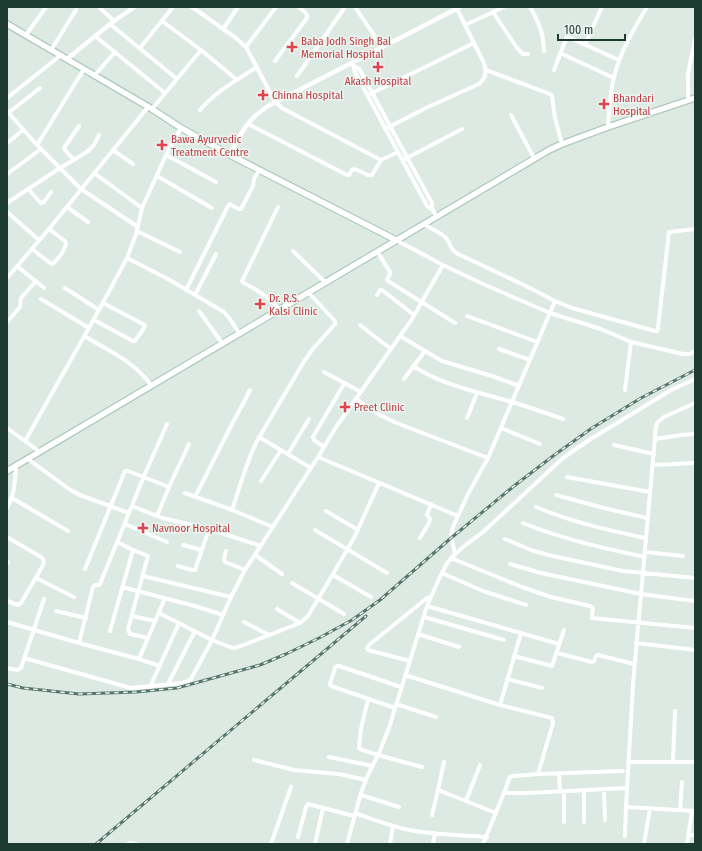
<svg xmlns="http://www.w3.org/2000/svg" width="702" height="851" viewBox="0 0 702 851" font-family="'Fira Sans Condensed',sans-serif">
	<rect width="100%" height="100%" fill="#dceae3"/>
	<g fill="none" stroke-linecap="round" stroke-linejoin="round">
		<g stroke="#afcabe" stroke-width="8">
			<path id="secondary" d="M7,24l145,85 29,19 49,27 166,85
				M7,471l542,-321 13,-6 46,-17 87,-29"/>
		</g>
		<path stroke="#fff" stroke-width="4" d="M99,7l15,14
			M192,7l44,31 10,9 27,51 2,4 7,6 99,52 17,-8
			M355,7l27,40
			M530,7c9,16 13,24 14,44
			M493,12l24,36 6,6h5
			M162,21l39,29 36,30
			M110,24l67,55
			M465,25l39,-18
			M223,29l15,-22
			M26,35l20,-28
			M95,36l70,57
			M585,44l17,-37
			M246,47l30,-40
			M140,48l33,-41
			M51,50l25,-40
			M560,53l54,25
			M275,61l32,-43c1,-6 -5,-8 -9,-11
			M353,65l2,7 72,134 5,3
			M354,66l4,2 2,2 30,56 42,77v6l4,7
			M486,70l64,24 2,2 3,22 7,26
			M554,70l12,-31 2,-2 51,23
			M94,76l21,-24
			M297,76l48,-69
			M370,94l104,-51
			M7,98l54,-43
			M688,99v-25l7,-35
			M152,109l49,-59
			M200,110c15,-18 37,-30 57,-43
			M7,111l30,34 44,44 57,38
			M7,114l33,-26
			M511,115l23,43
			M248,124l99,51h2l3,-5 3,-1 13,6h4l9,-15
			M608,127c1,-16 2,-34 6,-50 6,-25 20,-48 33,-70
			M385,129l43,-22 51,-23c7,-6 8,-13 5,-21l-27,-54
			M7,143l16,-13
			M37,145l47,-76
			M113,150l20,14
			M166,155l50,27
			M405,159l57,-30
			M74,160l-9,-10 -1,-2 15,-22
			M94,173l48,35
			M7,174l34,-25
			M157,176l55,32
			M28,189l13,14 3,-1 7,-10
			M7,203l53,-35 27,-16 7,-7 5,-10
			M67,207l21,15
			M278,207l-36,74 2,2c15,8 23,13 35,26
			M7,212l32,28
			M423,224c7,4 19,9 23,14 6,7 2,10 12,16l68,32 29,15 17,7 83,23h2l1,-3 11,-96 26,-3
			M137,231l43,21
			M396,240l47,25 40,19 67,29 51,16 30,13 52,12h6l6,-3
			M32,249l18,14 2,1c6,-4 13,-14 14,-21l-1,-2 -16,-12
			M293,251l32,31
			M377,251l13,21v2l-3,6 1,1 67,42
			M127,258l41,21 56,33 6,7 9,14
			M17,266l27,22
			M7,278l42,-49 99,-122
			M65,288l34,22
			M186,290l42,-84 2,-2 1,1 8,4h2l12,-23 1,-7 5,-9
			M195,295l21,-41
			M377,295l3,-5h2l32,25
			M41,299l48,29
			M199,311l23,32
			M467,316l70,26
			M94,320l39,21h2l9,-13 1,-3 -2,-1 -40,-21
			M7,322l13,-15 1,-9 15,-17
			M360,325l31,24
			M84,336c26,15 49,25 67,49
			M400,336l42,25 50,15 27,10
			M499,349l31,11
			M413,366c31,20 65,26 99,36 17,5 34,11 51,17
			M324,372l37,20
			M404,379l21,-28
			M625,390l6,-48
			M356,399l24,16 14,7 94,36
			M695,403l-31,14 -6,5 -2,4 -23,258 -7,123 69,4
			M467,418l10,-25
			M7,428l33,24
			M501,428l39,16
			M259,437l52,31
			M655,439l26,-4 14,-1
			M25,441l74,-131 28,-52 9,-24 6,-26 24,-53 15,-27
			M614,445l40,9
			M324,447l-10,-7 -1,-3 31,-53
			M288,454l21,-35
			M318,457l140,59
			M28,459l41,30 11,6 49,18
			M653,465l42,-2
			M567,477l83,15
			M261,481l20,-31
			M185,493l47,17 41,17
			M556,495l48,13 43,10
			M195,497l38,-75 11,-20 6,-12
			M12,498l56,33
			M132,506l30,12 47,11 52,17
			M536,507c35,15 72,23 109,31
			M7,508c8,-14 8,-27 9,-42
			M232,510c8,-23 14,-47 25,-69l46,-78 9,-13 23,-26v-3l-27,-29
			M326,511l32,19
			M157,516l12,-29 20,-43
			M523,523c39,16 80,25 122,34
			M125,524l42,18
			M315,530l72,43
			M7,537l34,20c4,3 3,6 1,10l-21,36 -3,2 -11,-4
			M420,538l9,-15 1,-4 -3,-4 4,-11
			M505,539l26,11 17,5 75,16 72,7
			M117,542l16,8 15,6 -20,73 2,5 18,4
			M183,545l19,5
			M226,551l-2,8 1,3 20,8
			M645,552l38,4
			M455,554l-4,-19 2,-8 15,-33 20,-36 67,-157
			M255,555l27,19
			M451,558l71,29 29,10 39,9 3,2 -1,7v3l103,10
			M7,564l1,-2
			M510,564l31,9 100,21 54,7
			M178,566l14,4h3l14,-41
			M85,569l40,-98h3l41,16
			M442,573l41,18 43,14
			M333,575l38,22
			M143,576l88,21
			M36,578l38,19
			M292,583l52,31
			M122,587l73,19 28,9
			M427,606l132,38
			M277,609l23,14
			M56,611l30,7
			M159,613l53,27 18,7 4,1 7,-2 59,-23 8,-7 25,-42 22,-38 24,-53
			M132,616l23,5
			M424,617l80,23
			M7,622l72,21 60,16 21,7
			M244,622l25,13
			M110,631l23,-81
			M418,634l41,13
			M79,643l14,-56 2,-2h4l1,-1 44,-108 23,-52
			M636,643l59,7
			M557,653l35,9 2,-1 2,-5 2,-1 36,9
			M514,656l38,10 12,-36
			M24,658l107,30 51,-5 6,-2 3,-2 21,-39 19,-43 14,-27 73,-113 18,-30 76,-108 31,-54
			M139,659l26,-61
			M410,661l-42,-11 -1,-2 2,-3 58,-47 4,-1
			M7,668l10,2 4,-2 23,-69
			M405,675l95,30 52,13 1,5 -15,51
			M507,679l35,9
			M168,684l27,-53
			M150,687l29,-64
			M368,699l-7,30 -2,19 3,2 16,5 44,12
			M396,704l40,13
			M500,705l21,-72
			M395,708l-64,-22 -1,-2 5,-16 2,-2h2l62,21
			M329,757l44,9
			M254,760l40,10 45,4 27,6
			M444,762l-6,28 58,23
			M628,762h67
			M673,762l2,-51
			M559,773l1,19
			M604,789l1,31
			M584,790v32
			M564,791v31
			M504,793l6,-16 4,-1 24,-2 85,-3
			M361,795l38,12
			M466,801l14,-36
			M680,810l2,-28
			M355,813c20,7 40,15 60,18 24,4 48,4 72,6
			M432,815l6,-25
			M689,835h6
			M625,836l1,-29
			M298,837l8,-30 2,-3 46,12
			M128,844l2,-1 6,1
			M271,844l20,-57
			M315,844l8,-36
			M347,844l14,-51 6,-16 12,-24 10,-25 38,-122 12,-27 7,-14 5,-7 12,-11 20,-15 80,-74 26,-18 51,-31 31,-19 24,-11
			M390,844l3,-18
			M433,844l2,-11
			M483,844l21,-51h24l98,-5
			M644,844l6,-36
			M687,844l5,-33"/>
		<path stroke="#fff" stroke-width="4.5" d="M67,59l43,-35 24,-17
			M230,155c7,-14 14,-29 26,-40 4,-3 8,-6 12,-9l192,-99"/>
		<use href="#secondary" stroke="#fff" stroke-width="5.5"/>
		<g stroke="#57766b" stroke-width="3">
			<path id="rail" d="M7,684l16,4 56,6 57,-2 41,-4 83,-23 26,-11 33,-16 33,-18 28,-20 71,-62 63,-52 39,-30 39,-28 49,-30 54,-28
				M96,844l270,-228"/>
		</g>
		<use href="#rail" stroke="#ecf6f1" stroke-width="1.5" stroke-dasharray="4.5" stroke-linecap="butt"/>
	</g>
	<g fill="#e0444e" stroke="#ecf6f1" stroke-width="1.5">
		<path d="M290 41h4v4h4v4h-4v4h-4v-4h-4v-4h4z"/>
		<path d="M376 61h4v4h4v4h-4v4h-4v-4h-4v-4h4z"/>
		<path d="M261 89h4v4h4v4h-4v4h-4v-4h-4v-4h4z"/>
		<path d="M602 98h4v4h4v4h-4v4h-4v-4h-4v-4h4z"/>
		<path d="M160 139h4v4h4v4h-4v4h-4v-4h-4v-4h4z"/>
		<path d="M258 298h4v4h4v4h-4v4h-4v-4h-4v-4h4z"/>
		<path d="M343 401h4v4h4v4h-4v4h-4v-4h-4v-4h4z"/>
		<path d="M141 522h4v4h4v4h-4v4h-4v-4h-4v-4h4z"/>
	</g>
	<g text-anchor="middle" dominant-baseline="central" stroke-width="3" stroke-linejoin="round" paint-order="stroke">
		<g font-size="11" fill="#be3a42" stroke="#ecf6f1" text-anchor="start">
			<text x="301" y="41">Baba Jodh Singh Bal<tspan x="301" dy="13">Memorial Hospital</tspan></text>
			<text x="378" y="81" text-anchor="middle">Akash Hospital</text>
			<text x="272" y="95">Chinna Hospital</text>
			<text x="613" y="98">Bhandari<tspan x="613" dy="13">Hospital</tspan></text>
			<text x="171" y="139">Bawa Ayurvedic<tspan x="171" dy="13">Treatment Centre</tspan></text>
			<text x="269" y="298">Dr. R.S.<tspan x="269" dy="13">Kalsi Clinic</tspan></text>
			<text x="354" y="407">Preet Clinic</text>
			<text x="152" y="528">Navnoor Hospital</text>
		</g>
	</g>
	<rect width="702" height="851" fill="none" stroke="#1d3a30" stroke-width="16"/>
	<path d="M558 34v6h67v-6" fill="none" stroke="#1d3a30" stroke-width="2"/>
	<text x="564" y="34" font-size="12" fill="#1d3a30" stroke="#ecf6f1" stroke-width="3" paint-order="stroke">100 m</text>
</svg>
